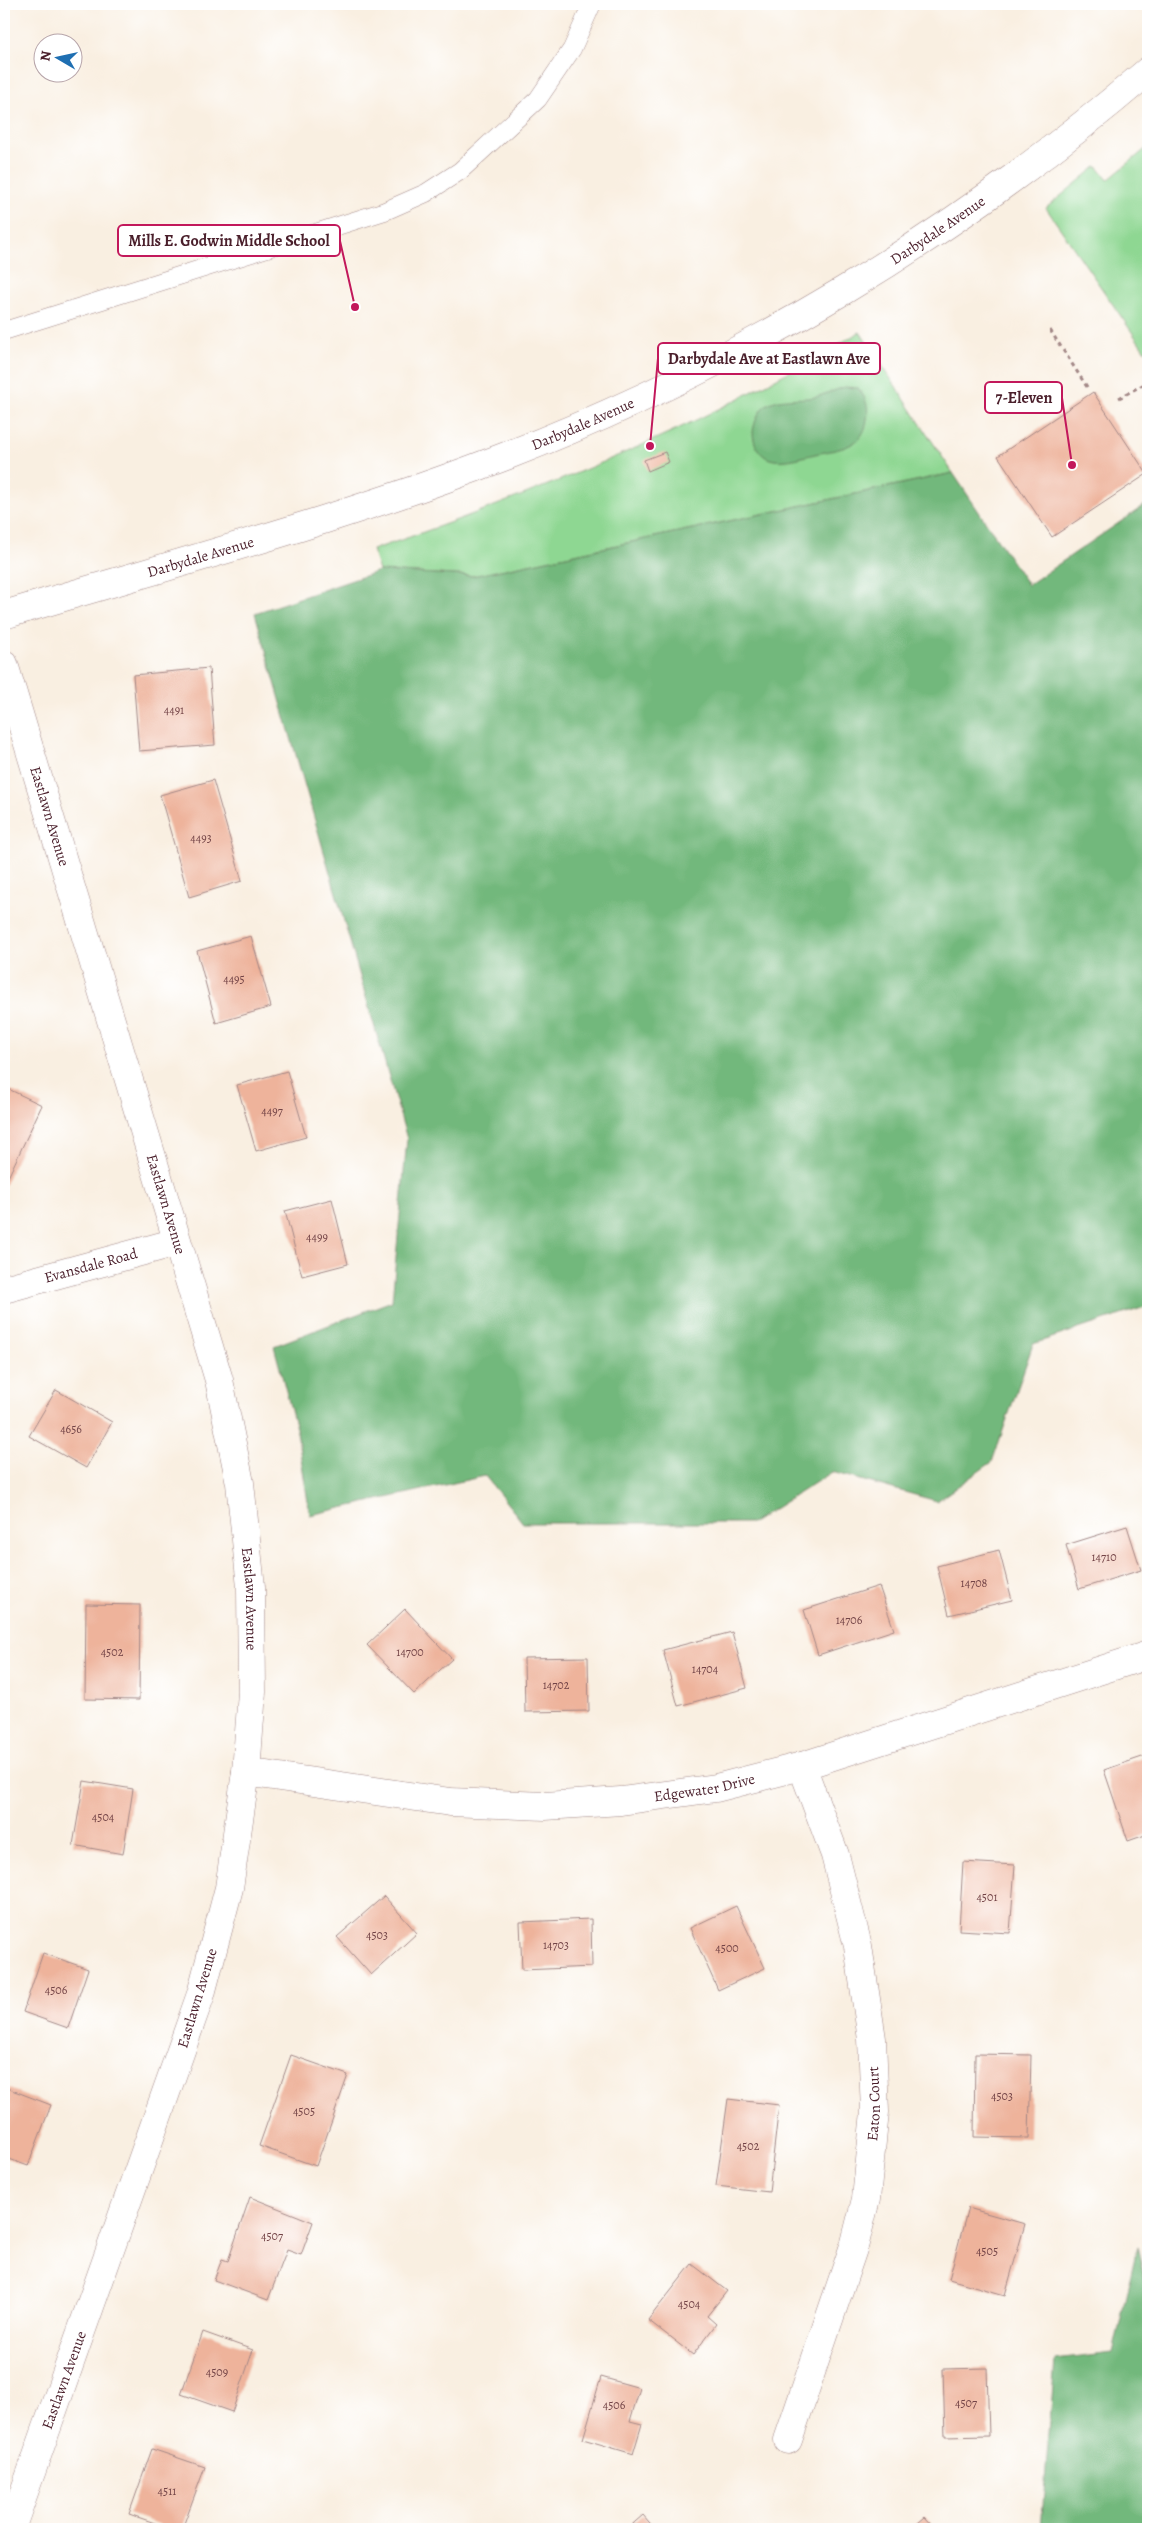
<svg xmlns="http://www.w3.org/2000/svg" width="1152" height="2533" viewBox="0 0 1152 2533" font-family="Alegreya,serif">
	<rect width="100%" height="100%" fill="#fff"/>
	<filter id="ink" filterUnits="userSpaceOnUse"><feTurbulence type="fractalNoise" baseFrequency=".02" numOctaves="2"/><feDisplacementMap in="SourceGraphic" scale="10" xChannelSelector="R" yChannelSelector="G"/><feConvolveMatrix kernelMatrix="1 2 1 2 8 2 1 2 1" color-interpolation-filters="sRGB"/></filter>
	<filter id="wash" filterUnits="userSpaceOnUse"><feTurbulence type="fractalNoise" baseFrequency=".0096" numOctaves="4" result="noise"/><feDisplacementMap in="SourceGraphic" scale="20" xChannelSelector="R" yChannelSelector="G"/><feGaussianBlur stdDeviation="1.12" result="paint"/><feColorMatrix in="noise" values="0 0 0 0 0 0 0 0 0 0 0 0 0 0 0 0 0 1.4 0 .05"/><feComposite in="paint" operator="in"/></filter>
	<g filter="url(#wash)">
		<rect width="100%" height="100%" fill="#f9efe1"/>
		<path fill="#8ed792" stroke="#6c7b5e" d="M1148,147v200l-3,4 -99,-143 51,-42 11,14z
			M860,332l93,141 -480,103 -94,-5 -7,-21c103,-35 204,-74 303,-120 63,-29 124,-64 185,-98z"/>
		<path fill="#72b87c" stroke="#5e6c54" d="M845,387l13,1c8,10 11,18 9,31 -3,29 -28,30 -52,35 -13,3 -28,8 -41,6 -14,-2 -21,-16 -21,-28 1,-9 6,-22 13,-27 14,-9 34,-5 50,-8 9,-3 19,-7 29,-10z
			M953,473l75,112 120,-82v803l-115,38 -41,118 -55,39 -105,-29 -80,51h-229l-38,-47 -175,39 -13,-83 -23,-86 118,-45 15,-162 -152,-526 124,-42 94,5z
			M1137,2248l11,42v239h-107l14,-169 58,-7z"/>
		<g id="blocks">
			<path fill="#eeb39b" d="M1093,392l54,82 -95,63 -54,-81z
				M665,452l4,10 -21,9 -4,-11z
				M209,668l6,77 -76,6 -6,-76z
				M213,780l29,101 -53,16 -29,-102z
				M251,936l20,71 -55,16 -19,-72z
				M287,1071l19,66 -50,14 -19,-66z
				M4,1087l38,18 -38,81z
				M332,1199l16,65 -46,12 -17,-65z
				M56,1390l56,32 -26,46 -57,-32z
				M1127,1526l14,44 -62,19 -13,-44z
				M999,1550l13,50 -63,15 -12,-49z
				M879,1586l15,44 -76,25 -14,-45z
				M86,1604l54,1 -1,95 -54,-1z
				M405,1609l47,50 -38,35 -47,-49z
				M732,1632l15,56 -69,18 -15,-56z
				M588,1657l1,54 -64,1 -1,-54z
				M1148,1755v79l-20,7 -24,-71z
				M84,1781l49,8 -10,65 -50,-9z
				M963,1862l52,3 -5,68 -51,-3z
				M384,1896l33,37 -46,42 -34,-38z
				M736,1906l29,62 -47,22 -28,-62z
				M591,1919l1,48 -70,3 -2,-48z
				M43,1953l45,16 -20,59 -45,-16z
				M975,2054l56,1 -2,83 -55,-1z
				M291,2055l57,20 -32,91 -57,-20z
				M4,2087l47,18 -23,61 -24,-9z
				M728,2099l51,6 -10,87 -53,-6z
				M250,2197l63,25 -12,33 -14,-5 -19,50 -54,-20 8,-21 6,2z
				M968,2208l57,16 -20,71 -56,-16z
				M692,2264l35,27 -20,25 9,8 -23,31 -45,-35z
				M203,2332l50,18 -21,62 -51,-18z
				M987,2368l2,68 -44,1 -2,-68z
				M601,2377l39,11 -10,33 12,3 -9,30 -50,-15z
				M152,2449l53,18 -23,62h-10l-43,-15z
				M643,2515l12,14h-28z
				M925,2517l11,12h-25z"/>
		</g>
	</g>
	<g filter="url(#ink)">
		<use href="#blocks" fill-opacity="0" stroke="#a28786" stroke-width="1"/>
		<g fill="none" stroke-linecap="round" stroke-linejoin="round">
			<g stroke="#a28786" stroke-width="19">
				<path id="service" d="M4,331l381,-120 41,-18 34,-22 78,-72 34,-50 20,-45"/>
			</g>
			<g stroke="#a28786" stroke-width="29">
				<g id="minor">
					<path id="s1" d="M4,1289l173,-47"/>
					<path id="s2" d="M246,1772l204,30 95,4 76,-5 95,-13 86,-22 346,-111"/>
					<path id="s3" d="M788,2440l67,-197 11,-44 9,-87 -3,-73 -14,-93 -23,-91 -33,-89"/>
				</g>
			</g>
			<g stroke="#a28786" stroke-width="29">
				<g id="tertiary">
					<path id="s4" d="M4,615c168,-51 338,-95 502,-159 234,-91 452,-222 642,-385"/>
					<path id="s5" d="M4,664l215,716 21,103 11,104 1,105 -6,80 -17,116 -28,106 -190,535"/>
				</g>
			</g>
			<path stroke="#a28786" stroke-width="3" stroke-dasharray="4 4" stroke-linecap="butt" d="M1050,330l39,60
				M1119,398l29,-16"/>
			<use href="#service" stroke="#fff" stroke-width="18"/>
			<use href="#minor" stroke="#fff" stroke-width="28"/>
			<use href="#tertiary" stroke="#fff" stroke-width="28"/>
		</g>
	</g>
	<g text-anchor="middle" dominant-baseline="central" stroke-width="4" stroke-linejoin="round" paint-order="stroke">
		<g font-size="12" fill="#734447">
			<text x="174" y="710">4491</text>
			<text x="201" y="838">4493</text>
			<text x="234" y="979">4495</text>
			<text x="272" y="1111">4497</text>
			<text x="317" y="1237">4499</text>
			<text x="71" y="1429">4656</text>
			<text x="1104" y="1557">14710</text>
			<text x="974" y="1583">14708</text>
			<text x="849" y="1620">14706</text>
			<text x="112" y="1652">4502</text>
			<text x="410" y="1652">14700</text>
			<text x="705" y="1669">14704</text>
			<text x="556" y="1685">14702</text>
			<text x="103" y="1817">4504</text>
			<text x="987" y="1897">4501</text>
			<text x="377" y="1935">4503</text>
			<text x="556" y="1945">14703</text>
			<text x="727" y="1948">4500</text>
			<text x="56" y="1990">4506</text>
			<text x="1002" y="2096">4503</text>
			<text x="304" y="2111">4505</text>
			<text x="748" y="2146">4502</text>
			<text x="272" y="2236">4507</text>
			<text x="987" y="2251">4505</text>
			<text x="689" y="2304">4504</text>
			<text x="217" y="2372">4509</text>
			<text x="966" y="2403">4507</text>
			<text x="614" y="2405">4506</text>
			<text x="167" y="2491">4511</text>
		</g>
		<g font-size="15" fill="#4a1f2b" stroke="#fff">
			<text stroke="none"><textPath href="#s4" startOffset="1015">Darbydale Avenue</textPath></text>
			<text stroke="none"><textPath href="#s4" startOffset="610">Darbydale Avenue</textPath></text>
			<text stroke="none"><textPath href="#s4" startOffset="205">Darbydale Avenue</textPath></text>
			<text stroke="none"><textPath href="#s5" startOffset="159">Eastlawn Avenue</textPath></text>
			<text stroke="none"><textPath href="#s5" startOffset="564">Eastlawn Avenue</textPath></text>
			<text stroke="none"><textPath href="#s1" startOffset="90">Evansdale Road</textPath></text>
			<text stroke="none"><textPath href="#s5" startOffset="969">Eastlawn Avenue</textPath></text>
			<text stroke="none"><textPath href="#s2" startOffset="462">Edgewater Drive</textPath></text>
			<text transform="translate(197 1998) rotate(-73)">Eastlawn Avenue</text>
			<text stroke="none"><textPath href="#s3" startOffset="349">Eaton Court</textPath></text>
			<text transform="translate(64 2380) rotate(-70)">Eastlawn Avenue</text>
		</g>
	</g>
	<path fill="none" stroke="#c2185b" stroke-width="2" d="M355 307L340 241M650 446L658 358M1072 465L1062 398"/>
	<g fill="#c2185b" stroke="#fff" stroke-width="2">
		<circle cx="355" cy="307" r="5"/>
		<circle cx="650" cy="446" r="5"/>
		<circle cx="1072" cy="465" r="5"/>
	</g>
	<g fill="#fff" stroke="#c2185b" stroke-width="2">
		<rect x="118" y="225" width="222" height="31" rx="5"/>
		<rect x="658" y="343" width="222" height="31" rx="5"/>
		<rect x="985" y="382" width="77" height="31" rx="5"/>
	</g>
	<g font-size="16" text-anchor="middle" font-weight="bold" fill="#4a1f2b">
		<text x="229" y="246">Mills E. Godwin Middle School</text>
		<text x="769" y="364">Darbydale Ave at Eastlawn Ave</text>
		<text x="1024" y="403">7-Eleven</text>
	</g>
	<rect width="1152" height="2533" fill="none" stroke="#fff" stroke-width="20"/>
	<g transform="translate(58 58) rotate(279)"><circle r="24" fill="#ffffff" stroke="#b7a5aa"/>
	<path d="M0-4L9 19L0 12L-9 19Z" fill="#1f6fb2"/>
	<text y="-8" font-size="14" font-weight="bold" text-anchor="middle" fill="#4a1f2b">N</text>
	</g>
</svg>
